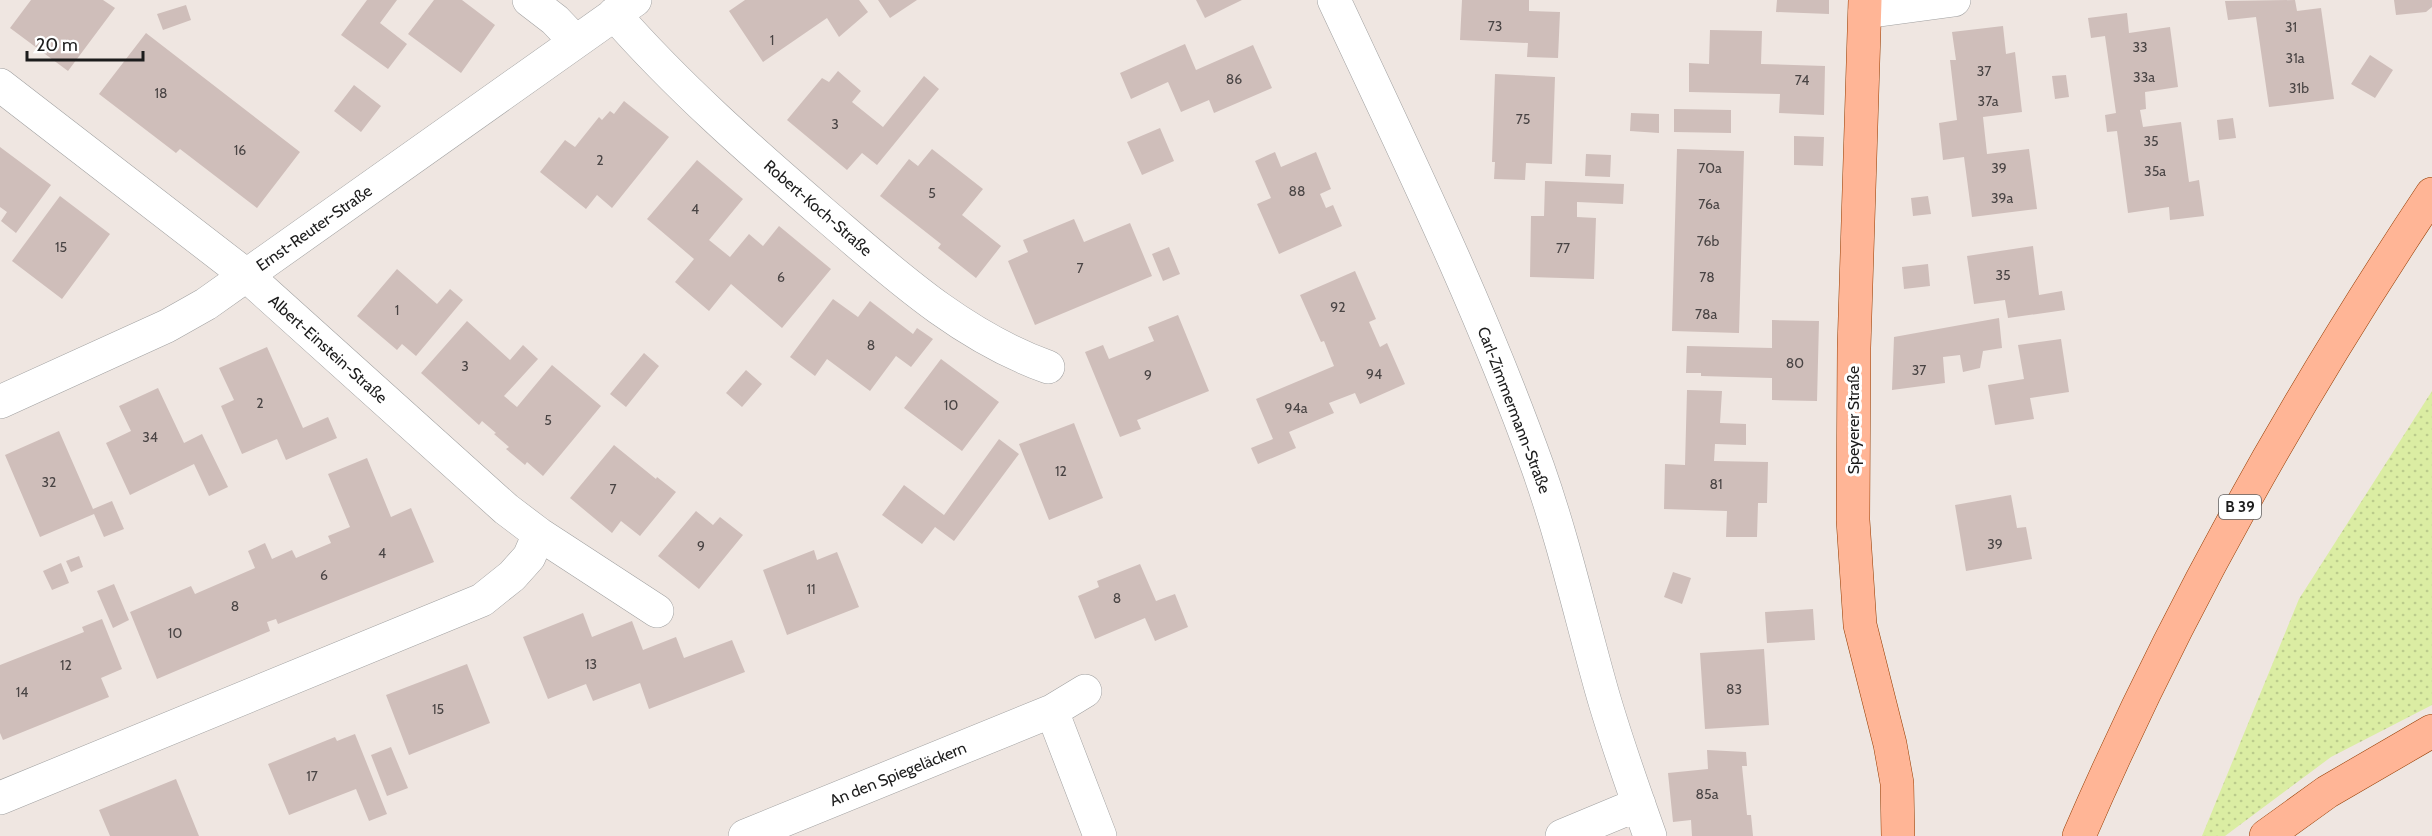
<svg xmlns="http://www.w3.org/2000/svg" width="2432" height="836" viewBox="0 0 2432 836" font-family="Cabin,sans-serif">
	<defs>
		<pattern id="grass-dots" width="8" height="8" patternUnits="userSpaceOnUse" patternTransform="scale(1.5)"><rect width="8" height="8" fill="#dbeda3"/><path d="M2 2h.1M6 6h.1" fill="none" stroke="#bbcb8c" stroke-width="1.8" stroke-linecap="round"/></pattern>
	</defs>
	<rect width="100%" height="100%" fill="#efe6e1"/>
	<path fill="url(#grass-dots)" d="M2432,391v314l-101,52 -106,79h-23l97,-237z"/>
	<path fill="#cfbeba" d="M31,0h72l12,8 -47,63 -58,-43z
		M367,0h30l-17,23 27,21 -19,25 -47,-34z
		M434,0h28l33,25 -34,48 -53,-39z
		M745,0h114l9,12 -29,25 -12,-19 -64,44 -34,-51z
		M878,0h39l-27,18z
		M1196,0h46l-37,18z
		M1462,0h67v11l31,1 -2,46 -31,-1 1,-14 -68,-3z
		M1777,0h52v14l-53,-2z
		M2295,0l2,11 24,-3 13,91 -65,8 -13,-90 -28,3 -3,-19z
		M2394,0h38v7l-6,5 -30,3z
		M186,5l5,15 -28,10 -6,-16z
		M2127,13l2,20 41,-6 8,60 -33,5 1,17 -6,1 3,17 38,-5 8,60 10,-2 5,36 -34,4 -1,-13 -41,6 -11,-82 -10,1 -2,-17 11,-2 -11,-77 -14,2 -3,-20z
		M2003,26l3,28 9,-2 7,60 -39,5 4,37 42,-5 8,60 -65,8 -8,-60 -21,3 -4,-37 18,-3 -7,-60h6l-4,-28z
		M1710,30l52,1 -1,33 64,2 -1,49 -45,-2 1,-19 -91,-2v-29l20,1z
		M146,33l154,119 -43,56 -77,-59 -4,4 -77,-59z
		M1185,44l11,26 57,-25 19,43 -58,25 -5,-13 -28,12 -13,-30 -37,17 -11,-26z
		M2370,55l23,15 -18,28 -24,-14z
		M838,71l23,20 -9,11 31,25 41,-51 15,13 -62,76 -15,-12 -15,17 -60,-50 35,-42 7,4z
		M1495,74l60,3 -3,87 -26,-1 -1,17 -31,-1 1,-17h-3z
		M2066,75l3,22 -14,2 -3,-23z
		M354,85l27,21 -20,26 -27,-21z
		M624,101l45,36 -57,71 -15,-13 -11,14 -46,-37 25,-32 10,7 24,-30 3,3 8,-9 4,3z
		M1674,109l57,1v23l-57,-1z
		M1631,113l28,1v19l-29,-2z
		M2233,118l3,20 -17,2 -2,-20z
		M1160,128l14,33 -32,14 -15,-33z
		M1794,136l30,1 -1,29 -29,-1z
		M0,147l51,38 -35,48 -15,-12 6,-9 -7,-5z
		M932,149l51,40 -21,26 39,31 -25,32 -38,-30 3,-4 -61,-48 29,-37 9,7z
		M1677,149l67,2 -5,182 -67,-2z
		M1275,152l6,15 35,-15 15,37 -11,5 6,14 7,-3 9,21 -63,28 -22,-50 14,-6 -16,-37z
		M1586,154l25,1 -1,22 -25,-1z
		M697,160l46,39 -34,41 21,17 19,-23 14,12 16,-20 52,43 -49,59 -51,-44 -22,27 -34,-29 19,-23 -47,-40z
		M1545,181l79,3 -1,20 -46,-2v15l19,1 -2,61 -64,-2 1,-61h13z
		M60,196l50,38 -48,65 -50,-38z
		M1928,196l3,18 -18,2 -2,-18z
		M1074,219l10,23 46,-19 22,53 -117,49 -27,-64 20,-9 -5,-12z
		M2033,246l6,49 23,-4 3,19 -57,8 -3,-18 -31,4 -7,-48z
		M1169,247l11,27 -17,7 -11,-27z
		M1928,264l2,22 -26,3 -2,-22z
		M397,269l40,35 13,-15 13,11 -47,56 -14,-12 -5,6 -40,-34z
		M1355,271l21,48 -7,3 11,25 7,-4 18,41 -45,20 -5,-11 -26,10 5,10 -45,19 7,16 -38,16 -7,-16 22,-9 -17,-40 78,-33 -10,-25 -3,1 -21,-47z
		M833,299l25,18 12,-16 43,33 4,-6 16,11 -22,28 -15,-11 -26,35 -43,-32 -12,17 -25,-19z
		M1178,315l31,76 -72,29 4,9 -21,8 -35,-85 18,-7 6,14 45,-18 -6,-14z
		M1999,318l3,30 -19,3 -3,17 -17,4 -3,-17 -17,2 2,26 -53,7 2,-53z
		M1772,320l47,1 -2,80 -45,-1v-22l-71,-2v-3h-15l1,-27 85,2z
		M467,321l43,39 13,-15 15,14 -34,37 13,11 35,-42 49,41 -58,70 -16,-14 -2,3 -19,-16 3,-2 -15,-13 2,-1 -14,-12 -3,4 -58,-52z
		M2061,339l8,53 -39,6 4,21 -39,6 -7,-40 36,-6 -6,-34z
		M267,347l36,81 25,-11 9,21 -51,22 -9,-21 -35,15 -21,-48 13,-6 -15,-32z
		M644,353l15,13 -33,41 -16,-13z
		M941,359l58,43 -37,49 -58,-43z
		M746,370l16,14 -20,23 -16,-14z
		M158,388l26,55 18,-9 26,53 -19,9 -15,-32 -64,31 -24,-52 25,-12 -12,-25z
		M1687,390l35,1 -2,32 26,1v21l-31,-1 -1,17 54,1 -1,41h-9l-1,34h-31l1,-26 -63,-2 1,-45 20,1z
		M1074,423l29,75 -54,22 -30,-76z
		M59,431l34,78 19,-8 12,28 -20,8 -10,-23 -54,23 -35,-82z
		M999,439l20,15 -65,87 -19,-14 -13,17 -40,-29 22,-30 40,30z
		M614,445l42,34 1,-2 19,15 -36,44 -19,-15 -9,12 -42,-35z
		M367,458l24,59 20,-9 23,54 -156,62 -2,-5 -9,3 3,9 -113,48 -27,-67 61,-26 4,8 60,-26 -7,-17 17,-8 7,16 20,-9 4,8 35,-15 -3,-7 22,-9 -22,-53z
		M2011,495l6,33 9,-1 6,32 -66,12 -11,-66z
		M696,511l17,14 7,-8 23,18 -44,54 -41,-33z
		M814,550l3,10 20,-8 22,55 -72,28 -24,-65z
		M79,556l4,11 -12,5 -5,-11z
		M61,563l8,20 -17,7 -9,-19z
		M1140,564l16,37 19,-7 13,33 -33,14 -10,-23 -50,21 -17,-43 21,-9 -2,-6z
		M1673,572l18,6 -9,26 -18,-7z
		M114,584l15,36 -16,8 -16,-37z
		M1813,609l2,31 -48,3 -2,-31z
		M583,613l9,24 40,-16 11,29 33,-13 8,21 48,-18 13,32 -96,37 -9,-26 -47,18 -7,-17 -38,15 -25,-62z
		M102,619l20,50 -21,9 8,19 -106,43 -3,-7v-68l84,-33 -2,-5z
		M1764,649l5,76 -64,4 -5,-76z
		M467,664l23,59 -81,32 -23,-60z
		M355,734l32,80 -18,7 -13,-32 -67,26 -21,-51 67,-27 2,4z
		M391,747l17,41 -21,8 -16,-41z
		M1707,750l39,2 1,14h-5l5,49h4l2,21h-61l-1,-16 -18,2 -5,-49 40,-4z
		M176,779l23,57h-89l-11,-26z"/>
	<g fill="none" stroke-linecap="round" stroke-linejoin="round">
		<g stroke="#a0a0a0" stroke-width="34">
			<path id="minor" d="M529,0l26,20 20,21
				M1334,0c72,154 147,308 204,468 25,71 41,141 61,213 14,52 33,104 51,155
				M1865,12l89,-12
				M614,14c64,73 137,137 210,200 69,59 137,122 224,153
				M0,85l246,190 260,234 33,25 118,77
				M0,402l167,-76 39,-22 429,-304
				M1052,711l48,125
				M0,798l482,-198 30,-24 17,-19 10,-23
				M745,836l307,-125 33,-20
				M1562,836l77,-32"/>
		</g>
		<g stroke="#953c00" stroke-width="34">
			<path id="major" d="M1865,0l-11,348 -1,172 7,105 30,119 7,39 1,53
				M2079,836c97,-225 217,-438 353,-642
				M2266,836l61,-44 105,-61"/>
		</g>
		<use href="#minor" stroke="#fff" stroke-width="33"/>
		<use href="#major" stroke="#ffb596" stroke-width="33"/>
	</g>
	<g text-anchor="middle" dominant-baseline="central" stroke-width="6" stroke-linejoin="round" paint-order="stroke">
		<g font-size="14" fill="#494444">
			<text x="1495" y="26">73</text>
			<text x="2291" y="27">31</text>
			<text x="772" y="40">1</text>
			<text x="2140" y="47">33</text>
			<text x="2295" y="58">31a</text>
			<text x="1984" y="71">37</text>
			<text x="2144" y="77">33a</text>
			<text x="1234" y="79">86</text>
			<text x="1802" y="80">74</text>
			<text x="2299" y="88">31b</text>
			<text x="161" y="93">18</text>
			<text x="1988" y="101">37a</text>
			<text x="1523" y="119">75</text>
			<text x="835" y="124">3</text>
			<text x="2151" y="141">35</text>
			<text x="240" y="150">16</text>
			<text x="600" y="160">2</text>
			<text x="1710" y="168">70a</text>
			<text x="1999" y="168">39</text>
			<text x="2155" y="171">35a</text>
			<text x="1297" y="191">88</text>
			<text x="932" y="193">5</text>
			<text x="2002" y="198">39a</text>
			<text x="1709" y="204">76a</text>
			<text x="695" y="209">4</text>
			<text x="1708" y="241">76b</text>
			<text x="61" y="247">15</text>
			<text x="1563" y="248">77</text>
			<text x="1080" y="268">7</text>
			<text x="2003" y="275">35</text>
			<text x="781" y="277">6</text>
			<text x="1707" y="277">78</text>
			<text x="1338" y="307">92</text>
			<text x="397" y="310">1</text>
			<text x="1706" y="314">78a</text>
			<text x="871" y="345">8</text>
			<text x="1795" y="363">80</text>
			<text x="465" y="366">3</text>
			<text x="1919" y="370">37</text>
			<text x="1374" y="374">94</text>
			<text x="1148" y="375">9</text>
			<text x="260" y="403">2</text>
			<text x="951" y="405">10</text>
			<text x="1296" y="408">94a</text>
			<text x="548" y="420">5</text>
			<text x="150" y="437">34</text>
			<text x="1061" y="471">12</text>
			<text x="49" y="482">32</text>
			<text x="1716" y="484">81</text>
			<text x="613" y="489">7</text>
			<text x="1995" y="544">39</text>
			<text x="701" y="546">9</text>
			<text x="382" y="553">4</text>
			<text x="324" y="575">6</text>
			<text x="811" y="589">11</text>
			<text x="1117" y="598">8</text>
			<text x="235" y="606">8</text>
			<text x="175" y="633">10</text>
			<text x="591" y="664">13</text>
			<text x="66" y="665">12</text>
			<text x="1734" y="689">83</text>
			<text x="22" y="692">14</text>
			<text x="438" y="709">15</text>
			<text x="312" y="776">17</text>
			<text x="1707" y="794">85a</text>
		</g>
		<rect fill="#fff" stroke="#606060" stroke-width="1.5" x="2219" y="495" width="42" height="24" rx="4.5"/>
		<g font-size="15" font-weight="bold" fill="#1c1c1c">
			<text x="2240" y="507">B 39</text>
		</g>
		<g font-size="16" fill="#1c1c1c" stroke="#fff">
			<text transform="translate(818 208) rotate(41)">Robert-Koch-Straße</text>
			<text transform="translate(314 228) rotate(-35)">Ernst-Reuter-Straße</text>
			<text transform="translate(328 349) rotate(42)">Albert-Einstein-Straße</text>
			<text transform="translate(1514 410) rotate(69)">Carl-Zimmermann-Straße</text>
			<text transform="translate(1853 420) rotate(-90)">Speyerer Straße</text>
			<text transform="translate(898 774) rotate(-22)">An den Spiegeläckern</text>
		</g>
	</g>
	<path d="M27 51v9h116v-9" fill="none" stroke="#1c1c1c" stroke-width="3"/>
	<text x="36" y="51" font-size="18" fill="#1c1c1c" stroke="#ffffff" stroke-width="4.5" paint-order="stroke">20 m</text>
</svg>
